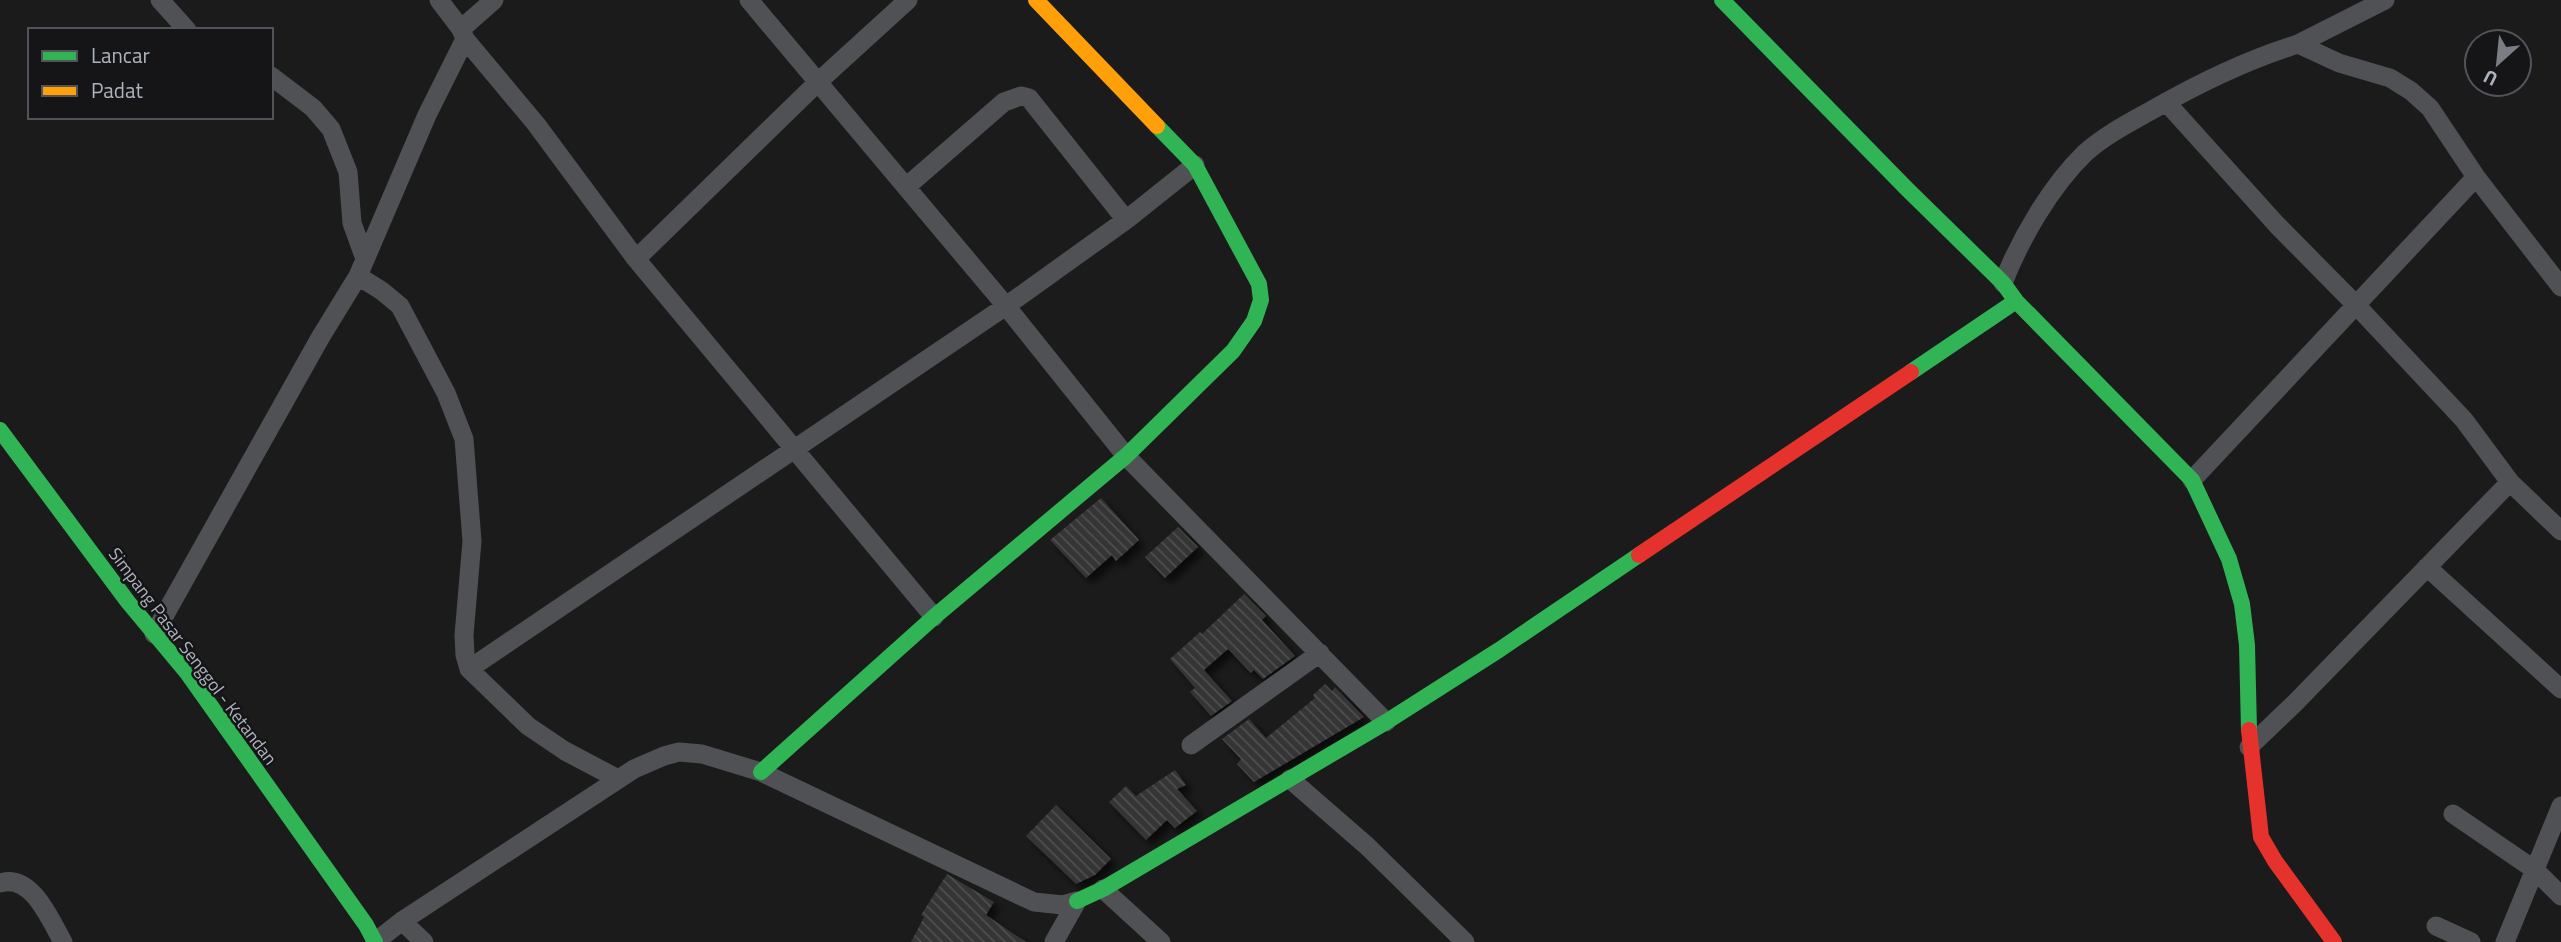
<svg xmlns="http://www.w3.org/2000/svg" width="2561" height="942" viewBox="0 0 2561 942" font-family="'Titillium Web',sans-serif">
	<defs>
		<pattern id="building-back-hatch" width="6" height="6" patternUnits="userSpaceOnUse" patternTransform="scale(1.75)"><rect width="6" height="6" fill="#343435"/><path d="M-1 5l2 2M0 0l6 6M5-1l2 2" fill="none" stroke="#4f4f50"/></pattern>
		<filter id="shadow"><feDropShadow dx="6" dy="6" stdDeviation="3.5" flood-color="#0009"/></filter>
	</defs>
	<rect width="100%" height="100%" fill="#1b1b1b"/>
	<path fill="url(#building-back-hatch)" filter="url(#shadow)" d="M1101,498l38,42 -23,21 -4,-6 -26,23 -36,-38z
		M1178,527l20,20 -33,31 -20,-21z
		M1244,594l22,22 -4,4 33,36 -32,23 -9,-9 -3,3 -23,-24 -24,21 28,31 -21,15 -21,-24 5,-4 -25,-29 30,-27 2,2z
		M1325,684l7,7 3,-4 29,30 -110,65 -17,-18 4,-5 -19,-20 27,-20 17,19 49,-40 -2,-3z
		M1175,770l11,15 -9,4 20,22 -22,17 -8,-8 -21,20 -37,-38 17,-16 10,10z
		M1056,805l55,54 -16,16 -19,9 -50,-48z
		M947,874l47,28 -8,13 40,27h-115l13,-25 -3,-2z"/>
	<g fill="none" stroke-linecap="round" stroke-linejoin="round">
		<path stroke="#4f5154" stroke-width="19" d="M160,0l27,30
			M439,0l22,29 4,10 71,85 100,135 298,358
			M749,0l257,306 120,150 260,266
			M461,29l33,-29
			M2298,44l87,-44
			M271,76l42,32 18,21 17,43 4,51 13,36
			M2166,102l111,123 80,81 107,114 46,62 51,49
			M906,187l98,-85 17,-6 8,2 97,122
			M636,259l182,-177 90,-82
			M358,276l24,15 18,15 46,87 18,46 8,102 -8,94 1,20 4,14 59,57 37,25 53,28
			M2003,283c17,-44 48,-97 82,-130 20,-18 44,-30 67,-43 47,-27 94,-50 146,-66l41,19 51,15 21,13 19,17 46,69 85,110
			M2192,480l284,-303
			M2427,567l134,122
			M154,634l166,-296 38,-62 69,-161 38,-76
			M469,669l537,-363 120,-86 69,-55
			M1191,745l129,-92
			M2249,747l46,-44 215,-221
			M1290,779l77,67 98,96
			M2453,814l82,56 26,26
			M0,883c32,-10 50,37 63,59
			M1103,889l58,53
			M402,921l22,21
			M2436,926l35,16
			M375,942l27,-21 232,-152 30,-13 15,-4 23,2 59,18 273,130 29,3 14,-4 -23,41
			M2505,942l56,-136"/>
		<path stroke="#30b455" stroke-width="16" d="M1722,0l185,189 96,94 13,18 176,179 37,79 13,45 5,41 2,85
			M1911,372l105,-71
			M0,430l128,172 60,72 178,251 9,17
			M761,772l173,-155 192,-161 107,-105 21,-30 7,-21 -2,-16 -64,-119 -38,-39
			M1077,901l26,-12 283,-167 113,-72 140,-95"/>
		<path stroke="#ff9f0a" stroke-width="16" d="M1036,0l121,126"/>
		<path stroke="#e5322d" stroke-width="16" d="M1639,555l272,-183
			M2249,730l12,107 14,24 59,81"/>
	</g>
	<g text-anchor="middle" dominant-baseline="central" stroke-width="5" stroke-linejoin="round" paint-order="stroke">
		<g font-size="18" fill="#adb3bc" stroke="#151518">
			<text transform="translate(193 656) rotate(53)">Simpang Pasar Senggol - Ketandan</text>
		</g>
	</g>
	<rect x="28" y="28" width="245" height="91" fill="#151518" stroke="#52545a" stroke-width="2"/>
	<rect x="42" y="51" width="35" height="10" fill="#30b455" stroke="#52545a" stroke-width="2"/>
	<text x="91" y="63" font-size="21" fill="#adb3bc">Lancar</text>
	<rect x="42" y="86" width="35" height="10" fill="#ff9f0a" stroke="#52545a" stroke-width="2"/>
	<text x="91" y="98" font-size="21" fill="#adb3bc">Padat</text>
	<g transform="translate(2498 63) rotate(207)"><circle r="33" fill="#151518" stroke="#52545a" stroke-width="2"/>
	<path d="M0-5L12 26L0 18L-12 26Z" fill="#7a7e84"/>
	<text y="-10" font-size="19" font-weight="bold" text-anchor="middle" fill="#adb3bc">U</text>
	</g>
</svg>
